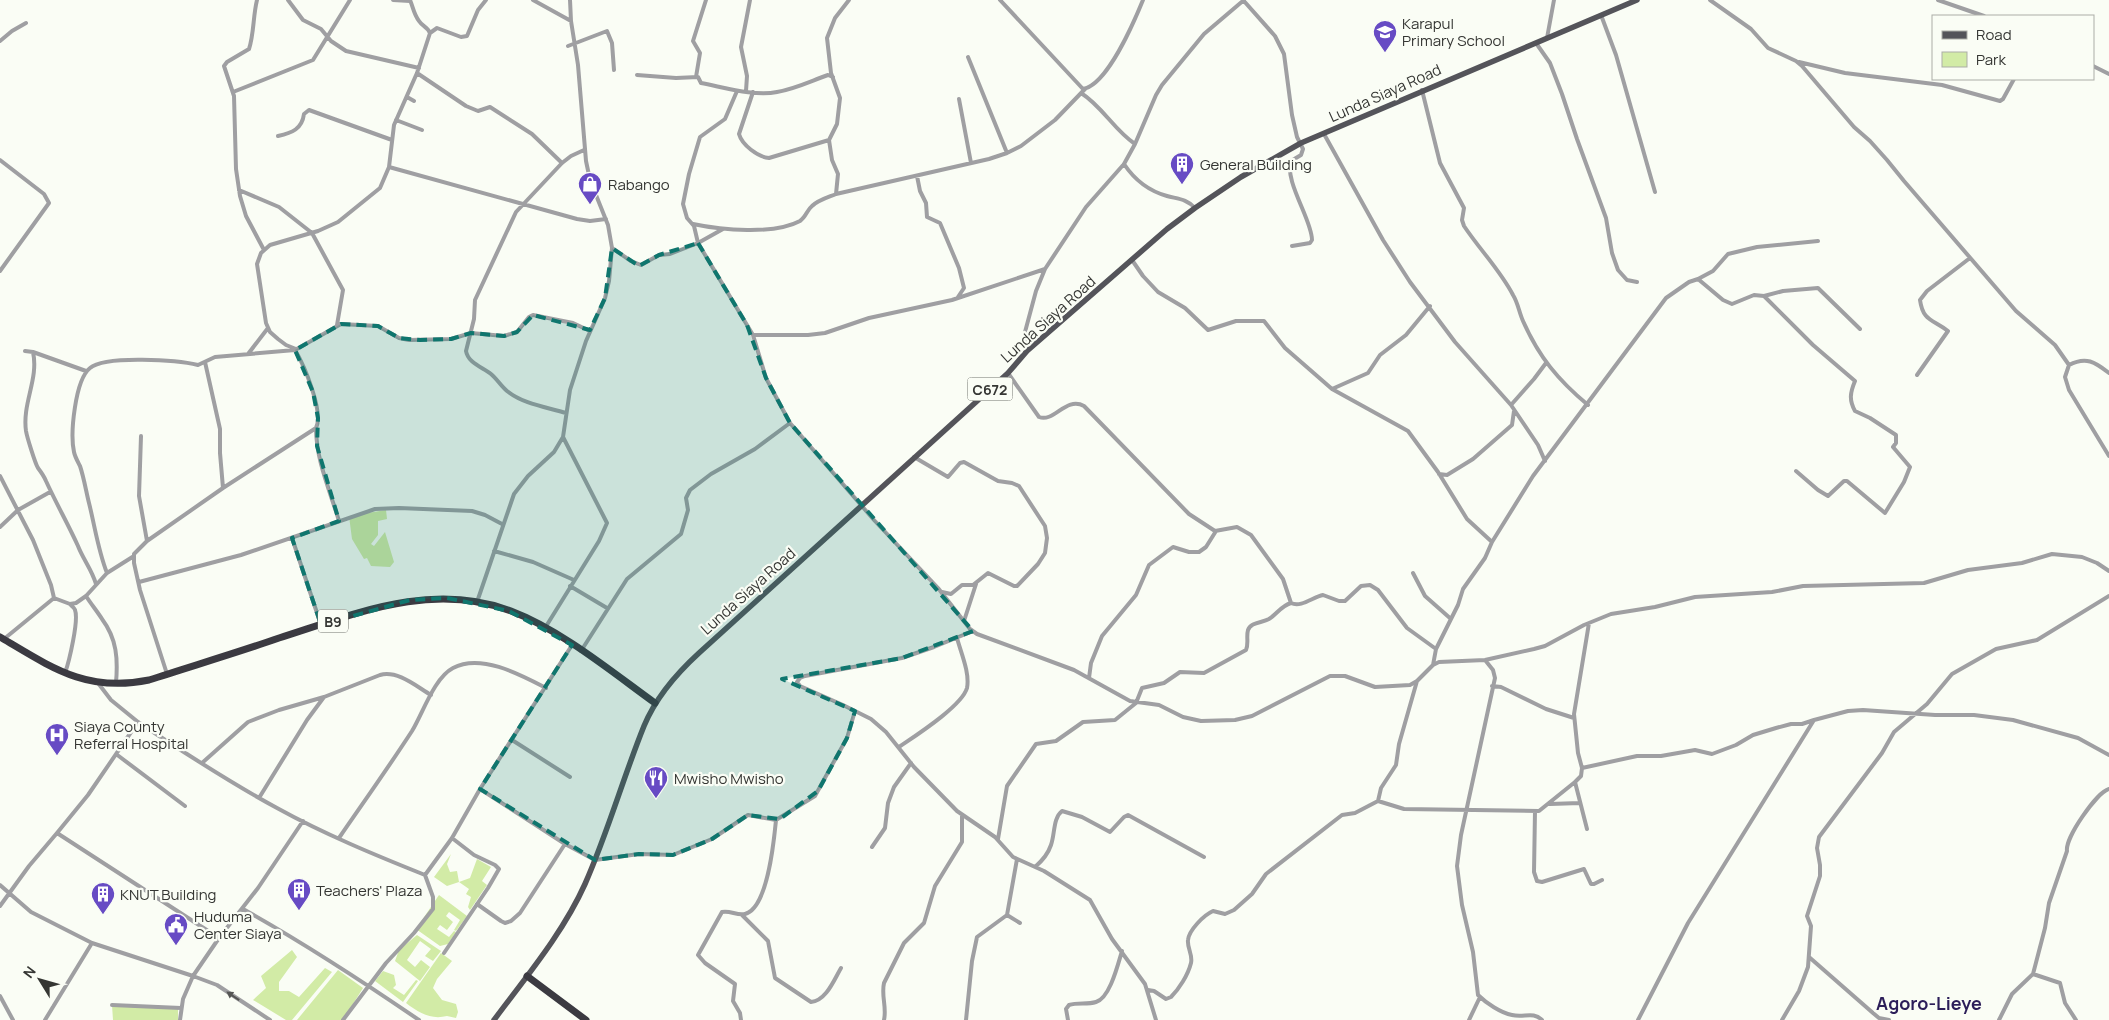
<svg xmlns="http://www.w3.org/2000/svg" width="2109" height="1020" viewBox="0 0 2109 1020" font-family="Manrope,sans-serif">
	<rect width="100%" height="100%" fill="#fafdf5"/>
	<path fill="#d2eba6" d="M386,510l1,9 -9,2v14l-7,9 3,2 11,-14 9,30 -4,5 -19,-1 -4,-8 -3,1 -12,-20 -3,-23z
		M451,854l-4,10 3,8 7,-1 2,11 11,-4 7,-19 14,8 -9,14 5,4 -17,25 -2,-3 3,-10 -5,-3 3,-5 -10,-7 -12,4 -13,-9z
		M439,895l28,21 -11,15 -2,-1 6,-10 -11,-8 -3,4 7,6 -6,8 -7,-5 -3,4 12,8 5,-6 2,1 -8,12 -8,2 -24,-17z
		M417,935l24,16 -8,10 -8,-5 6,-7 -11,-8 -13,19 8,7 6,-7 9,7 -10,14 -25,-20 4,-11z
		M292,950l5,7 -18,25v9h10l10,6 26,-29 7,4 -40,48h-6l-33,-20 13,-12 -5,-12z
		M441,953l11,8 -15,18 -4,9 9,12 14,4 2,8 -2,6 -9,-2c-16,4 -28,-3 -41,-13z
		M338,970l25,18 -20,32h-46z
		M383,971l11,4 2,10 -3,3 11,7 12,-15 2,1 -15,21 -28,-21z
		M112,1005l66,3v12h-65z"/>
	<g fill="none" stroke-linecap="round" stroke-linejoin="round">
		<path stroke="#9f9fa2" stroke-width="4" d="M257,0c-4,16 -3,34 -8,49l-22,13 -3,4 10,30 2,73 4,27 6,20 18,34
			M288,0l15,20 18,9 10,12 15,10 73,17
			M393,0l17,1
			M533,0l38,21
			M1000,0l83,89c24,-4 51,-67 60,-89
			M1243,0l32,36 9,18 8,61 5,22 6,12 -2,6 -10,6c-7,20 21,59 21,79l-2,3 -18,3
			M1710,0l41,29 17,19 28,13 6,5 52,61 16,14 17,19 17,21 112,130 39,34 14,20 -4,12 4,13 40,66
			M1938,0l46,16
			M1601,15l15,40 39,137
			M430,33l7,-5 24,9 6,-1 11,-26 8,-10
			M1547,38l7,-38
			M0,41l12,-10 14,-8
			M1536,43l14,20 12,31 15,45 29,79 6,35 6,17 9,10 10,2
			M568,46l39,-15 5,12 2,27
			M968,57l39,96
			M1799,62l46,11 97,12 58,16 3,-2 11,-20
			M2093,66l16,8
			M417,73l49,33 12,5 12,-4 42,27 30,29
			M637,75l39,3 22,-1 3,6c22,4 54,14 76,9 18,-3 34,-11 51,-17l5,2
			M696,77l4,-24 -7,-12 13,-41
			M1422,90l18,73 24,45 -2,12 2,6c16,24 36,44 49,69 5,8 6,17 10,26 16,36 35,59 65,84
			M737,91l-12,28 -25,18 -11,37 -6,30 4,14 7,8 4,17 49,82 6,10 13,43 24,45 84,97 64,68 32,41 7,5 97,36 56,31 29,4 24,12 18,4 34,-1 17,-4 78,-40h15l30,11 35,-2 7,-4 16,-16 6,-3 46,-2 49,-11 11,-3 39,-21 27,-11 44,-7 40,-10 77,-5 31,-6 121,-3 44,-13 54,-7 30,-9 30,3 15,6 12,8
			M746,91l1,-15 -6,-29 9,-47
			M233,92l80,-32 37,-60
			M753,92l-14,42c3,11 19,23 30,24l60,-18
			M1081,93c21,13 33,37 54,51
			M407,97l7,4
			M959,99l12,64
			M396,120l26,10
			M1324,134l59,106 27,42 45,60 56,63 27,40 7,16
			M278,136c14,-3 24,-7 26,-22l5,-4 83,30
			M0,160l44,34 5,9 -49,68
			M1124,164c10,15 25,27 43,32 11,3 20,3 28,12
			M389,167l188,52 13,2 16,-2
			M917,176l3,15 6,12 1,14 13,6 19,45 5,20 -6,9
			M239,190l40,17 33,26 31,57 -6,35
			M836,194l2,-20 -6,-14 -3,-20 8,-16 3,-26 -9,-25 -4,-35 8,-20 14,-18
			M693,224c28,6 81,11 107,-3 6,-4 7,-11 12,-15 6,-6 17,-9 24,-12l153,-35 18,-6 14,-7 34,-26 30,-31
			M612,248l19,13 10,4 18,-10 11,-1 28,-11 25,-14
			M1132,260l11,16 15,16 27,16 23,22 28,-9h28l21,27 47,41 36,-16 12,-18 26,-20 24,-29
			M1698,279l15,-8 15,-17 29,-7 61,-6
			M1764,296l49,49 42,36c-5,12 -6,19 0,30l15,7 26,17v8l-3,4 17,20 -6,15 -19,31 -38,-32h-3l-16,15 -10,-6 -22,-19
			M753,335h55l17,-2 44,-15 83,-18 93,-31
			M296,349l-10,-4 -8,-6 -8,-7 -4,-9 -9,-59 4,-11 9,-8 48,-14 20,-9 42,-34 9,-21 5,-42 23,-52 13,-40c-2,-6 -8,-7 -11,-12 -5,-6 -6,-14 -9,-21
			M25,351l8,1 53,19
			M1027,351l-2,-19 11,-41 9,-22 41,-62 38,-43 11,-20 21,-49 6,-10 42,-51 40,-34
			M33,352c6,27 -11,51 -7,79 1,6 9,32 12,37 3,4 6,8 8,13 10,22 22,43 32,65 5,13 14,24 18,38
			M248,354l20,-26
			M205,362l15,67v24l3,35
			M2069,365c17,-9 26,-3 40,8
			M1008,373l31,44c15,6 27,-21 45,-11l105,108 26,17 22,-4 14,8 32,44 8,24c10,5 22,-6 32,-8l16,6h6l16,-15 9,-1 8,5 29,38 29,21
			M1917,375l31,-44c-16,-12 -25,-10 -28,-31l7,-9 43,-33
			M1332,389l76,42 30,41 29,47 25,23
			M1511,405l23,-26 12,-16
			M566,413c-20,-6 -43,-9 -59,-22 -6,-5 -10,-12 -16,-17 -9,-7 -23,-11 -25,-23l8,-32 1,-19 41,-88 46,-49 9,-7 13,-6
			M316,428c0,32 14,63 23,93
			M141,436l-2,60 8,45
			M914,457l34,20 12,-14 4,-1 34,19 14,2 7,3 26,40 2,12 -2,15 -7,11 -21,22h-3l-26,-13 -15,12h-11l-11,9 -9,-2
			M1439,474l8,1 26,-16 39,-34 2,-14
			M0,476l33,64 18,45 3,13 16,6 6,-1 10,-7 21,-23 27,-17
			M0,527l18,-17 32,-18
			M292,538l29,87
			M494,551l39,11 41,18
			M107,573c-9,-23 -12,-46 -18,-70 -3,-12 -5,-25 -9,-37 -2,-4 -5,-9 -6,-14 -4,-18 1,-72 16,-84 15,-13 88,-8 108,-3l17,-8 80,-7 46,-26 37,2 21,12 10,2 42,-1 20,-6 33,3 13,-4 12,-15 4,-2 40,8 17,8
			M1413,573l12,23 26,23
			M139,582l102,-27 134,-46 24,-1 73,3 13,4 17,9
			M570,586l37,22
			M86,596c5,8 11,15 16,23 15,20 16,40 14,64
			M477,602l37,-108 14,-18 26,-24 9,-15 7,-47 16,-49 19,-43 4,-17 3,-33 -4,-23 -18,-45 -4,-19 -8,-96 -7,-44 -1,-21
			M964,621l12,-37
			M545,628l54,-87 8,-18 -44,-86
			M973,631l-39,16 -32,11 -97,18 -5,2 -3,4 3,4 43,19 28,14 15,13 28,35 43,44 38,26 18,20 31,14 46,29 22,39 33,45 11,36
			M4,639l50,-41
			M581,651l46,-72 54,-45 7,-24 -2,-12 4,-8 21,-16 44,-25 35,-26
			M1485,660l8,10 2,8 -34,157 -4,31 5,39 11,47 5,43c8,8 23,18 34,20 12,3 21,-4 30,5
			M1433,665l3,-16 22,-44 5,-16 22,-31 7,-16 41,-66 133,-178 23,-16 9,-3 25,21 9,4 22,-9 10,1 19,-5 35,-3 42,41
			M65,673c4,-11 14,-53 10,-63 0,-1 -4,-5 -5,-6
			M167,674l-27,-84 -6,-27v-9l13,-13 76,-53 93,-60c8,-16 -12,-63 -21,-78
			M1089,678l2,-15 11,-27 34,-41 13,-30 24,-18 16,5h10l7,-5 10,-16
			M98,683l13,17 27,22 -50,73 -31,38 162,105
			M1492,686l9,1 45,22 28,9
			M138,722c45,30 91,60 139,86 47,26 98,47 148,67l8,22v12l-19,24 -28,30 -43,57
			M512,740l58,37
			M899,747c16,-11 63,-41 68,-59 3,-15 -6,-35 -10,-50
			M116,754l69,52
			M202,763l46,-41 31,-12 45,-13 56,-22c18,-5 37,12 51,20
			M1582,768l55,-12h24l34,-6 17,4 24,-9 17,-10 23,-7 15,-4h11l12,-4
			M480,789l85,55 30,16 44,-6 34,1 39,-16 36,-24 28,5 39,-24 32,-58 8,-27
			M259,798l48,-78 17,-23
			M1378,801l3,-13 15,-23 3,-21 18,-63
			M1550,804l30,-1
			M1535,811l-1,61 3,9 5,1 42,-13 7,15h3l8,-4
			M1587,829l-12,-47 6,-6 1,-8 -4,-15 -4,-39 15,-91
			M339,838c24,-35 49,-70 73,-107 11,-18 22,-53 41,-63 28,-15 68,7 93,20
			M998,839l9,-53 29,-42 20,-3 27,-19 32,-2 21,-17 6,-15 22,-5 16,-11 24,1 42,-23c3,-7 0,-13 2,-20 3,-8 14,-7 21,-11 8,-5 12,-13 22,-16
			M872,847l13,-19 3,-25 6,-16 17,-24
			M1017,859l-10,56 13,8
			M1035,867c7,-6 13,-13 16,-22 4,-11 2,-27 11,-34l20,6 28,15 14,-15 4,-2 76,42
			M425,875l27,-37 28,-49 92,-144
			M0,885l31,27 61,31
			M477,904l24,17 4,2 6,-2 9,-8 45,-69
			M0,906l29,-40 28,-33
			M243,909c61,34 119,72 176,111
			M742,915l26,26 7,37 36,24c15,-1 23,-22 30,-34
			M444,953l44,-65 11,-19 -4,-4 -21,-10 -22,-17
			M1809,957l64,56 6,5 10,2
			M2033,974l27,9 5,20 11,17
			M1148,990l6,1 12,8 5,-2c8,-8 17,-22 20,-34 2,-8 -4,-15 -3,-23 1,-10 16,-25 25,-29l12,3 9,-4 18,-16 14,-20 76,-59 13,-2 23,-12 26,8 135,2 36,-29
			M0,996l13,24
			M112,1005l69,3
			M45,1020l47,-77 101,33 26,-38 39,-50 45,-67
			M180,1020l3,-21 10,-23 24,9 53,35
			M741,1020l-1,-7 -7,-12 2,-17 -30,-21 -7,-8 24,-43c8,-2 15,4 23,2 23,-6 29,-74 31,-94
			M884,1020c3,-13 -3,-24 0,-37l20,-40 20,-20 11,-37 27,-44v-27
			M966,1020l6,-59 5,-24 30,-22
			M1068,1020l-2,-11 3,-4c9,-3 18,0 27,-3 14,-4 22,-38 26,-51
			M1469,1020l11,-23
			M1638,1020l50,-97 126,-203 34,-9 15,-1 72,5h39l39,5 65,18 31,17
			M1782,1020l17,-29 9,-24 3,-41 -4,-10 13,-40v-11l-3,-17 2,-11 63,-84 12,-21 33,-28 25,-30 44,-25 41,-9 72,-44
			M1999,1020l13,-26 21,-20 12,-46 4,-25 18,-52c-2,-13 29,-58 42,-62"/>
		<path stroke="#54545a" stroke-width="5.5" d="M494,1020c32,-43 69,-87 91,-136 23,-52 38,-106 59,-158 12,-29 32,-52 55,-73l309,-280 19,-22 140,-122 28,-21 46,-31 60,-34 336,-143"/>
		<path stroke="#3b3a41" stroke-width="7" d="M0,637c51,30 86,56 149,43 43,-14 87,-27 130,-42 76,-24 152,-57 232,-27 50,19 101,61 144,92
			M527,976l59,44"/>
	</g>
	<defs><path id="oneway-solid" d="M-6-.8H1V-3.2L6.5 0L1 3.2V.8H-6Z" transform="scale(1.25)"/></defs>
	<use fill="#555654" href="#oneway-solid" transform="translate(233 996) rotate(-146)"/>
	<path fill="#0f766e" fill-opacity="0.2" stroke="#0f766e" stroke-width="4" stroke-dasharray="10 6" stroke-linejoin="round" d="M698,243l49,82 19,53 24,45 183,208 -71,27 -120,21 73,32 -8,27 -29,53 -38,28 -32,-4 -36,24 -39,16 -34,-1 -44,6 -115,-71 92,-144 -63,-34 -62,-13 -37,2 -89,25 -29,-87 47,-17 -22,-75 1,-28 -5,-26 -18,-42 46,-26 37,2 21,12 21,2 31,-1 20,-6 33,3 13,-4 16,-17 57,15 15,-32 7,-50 27,18 20,-11z"/>
	<defs>
		<g id="school-pin" transform="scale(1.25)"><path d="M0 17L-7.5 6A9.5 9.5 0 1 1 7.5 6Z" fill="#674bc4" stroke="#fafdf5"/><path d="M0-5L7-2L0 1L-7-2ZM-4 1L0 2.5L4 1V4Q0 6-4 4Z" fill="#fff"/></g>
		<g id="building-pin" transform="scale(1.25)"><path d="M0 17L-7.5 6A9.5 9.5 0 1 1 7.5 6Z" fill="#674bc4" stroke="#fafdf5"/><path d="M-4-6H4V6H1V3H-1V6H-4ZM-2.5-4.3h1.7v1.8h-1.7ZM.8-4.3h1.7v1.8H.8ZM-2.5-1h1.7V.8h-1.7ZM.8-1h1.7V.8H.8Z" fill="#fff"/></g>
		<g id="shop-pin" transform="scale(1.25)"><path d="M0 17L-7.5 6A9.5 9.5 0 1 1 7.5 6Z" fill="#674bc4" stroke="#fafdf5"/><path d="M-5-2.5h2.3a2.7 3.5 0 0 1 5.4 0H5L5.5 6h-11ZM-1.5-2.5h3a1.5 2.3 0 0 0-3 0Z" fill="#fff"/></g>
		<g id="hospital-pin" transform="scale(1.25)"><path d="M0 17L-7.5 6A9.5 9.5 0 1 1 7.5 6Z" fill="#674bc4" stroke="#fafdf5"/><path d="M-5-5h3v3.5h4V-5h3V5h-3V1.5h-4V5h-3Z" fill="#fff"/></g>
		<g id="restaurant-pin" transform="scale(1.25)"><path d="M0 17L-7.5 6A9.5 9.5 0 1 1 7.5 6Z" fill="#674bc4" stroke="#fafdf5"/><path d="M-5-6h1v4h1v-4h1v4h1v-4h1v5L-1.5 .5V6h-2V.5L-5-1ZM5-6V6H3V1.5H1.5Q1.5-4 5-6Z" fill="#fff"/></g>
		<g id="civic-pin" transform="scale(1.25)"><path d="M0 17L-7.5 6A9.5 9.5 0 1 1 7.5 6Z" fill="#674bc4" stroke="#fafdf5"/><path d="M-.6-6.5H3V-4.5H.6V-3L4-1V1h2V6H-6V1h2V-1L-.6-3ZM-1.2 2.5V6h2.4V2.5Z" fill="#fff"/></g>
	</defs>
	<g fill-rule="evenodd">
		<use href="#school-pin" x="1385" y="32"/>
		<use href="#building-pin" x="1182" y="164"/>
		<use href="#shop-pin" x="590" y="184"/>
		<use href="#hospital-pin" x="57" y="735"/>
		<use href="#restaurant-pin" x="656" y="778"/>
		<use href="#building-pin" x="299" y="890"/>
		<use href="#building-pin" x="103" y="894"/>
		<use href="#civic-pin" x="176" y="925"/>
	</g>
	<g text-anchor="middle" dominant-baseline="central" stroke-width="4.5" stroke-linejoin="round" paint-order="stroke">
		<g fill="#fafdf5" stroke="#70726d" stroke-width="1">
			<rect x="967.5" y="377.5" width="45" height="23" rx="4"/>
			<rect x="318" y="609.5" width="30" height="23" rx="4"/>
		</g>
		<g font-size="14" font-weight="bold" fill="#353633">
			<text x="990" y="389">C672</text>
			<text x="333" y="621">B9</text>
		</g>
		<g font-size="15" fill="#353633" stroke="#fafdf5" text-anchor="start">
			<text x="1402" y="23">Karapul<tspan x="1402" dy="17">Primary School</tspan></text>
			<text x="1200" y="164">General Building</text>
			<text x="608" y="184">Rabango</text>
			<text x="74" y="726">Siaya County<tspan x="74" dy="17">Referral Hospital</tspan></text>
			<text x="674" y="778">Mwisho Mwisho</text>
			<text x="316" y="890">Teachers' Plaza</text>
			<text x="120" y="894">KNUT Building</text>
			<text x="194" y="916">Huduma<tspan x="194" dy="17">Center Siaya</tspan></text>
		</g>
		<g font-size="15" fill="#353633" stroke="#fafdf5">
			<text transform="translate(1385 93) rotate(-24)">Lunda Siaya Road</text>
			<text transform="translate(1048 319) rotate(-42)">Lunda Siaya Road</text>
			<text transform="translate(748 591) rotate(-42)">Lunda Siaya Road</text>
		</g>
		<g font-size="18" font-weight="bold" fill="#2c1e59" stroke="#fafdf5">
			<text x="1929" y="1003">Agoro-Lieye</text>
		</g>
	</g>
	<rect x="1932" y="15" width="162" height="65" fill="#fafdf5" stroke="#abada7"/>
	<rect x="1942" y="31" width="25" height="8" fill="#54545a" stroke="#abada7"/>
	<text x="1976" y="40" font-size="15" fill="#353633">Road</text>
	<rect x="1942" y="52" width="25" height="15" fill="#d2eba6" stroke="#abada7"/>
	<text x="1976" y="65" font-size="15" fill="#353633">Park</text>
	<g transform="translate(40 980) rotate(307)" stroke="#fafdf5" stroke-width="4" paint-order="stroke">
	<path d="M0-4L9 19L0 12L-9 19Z" fill="#353633"/>
	<text y="-8" font-size="14" font-weight="bold" text-anchor="middle" fill="#353633">N</text>
	</g>
</svg>
